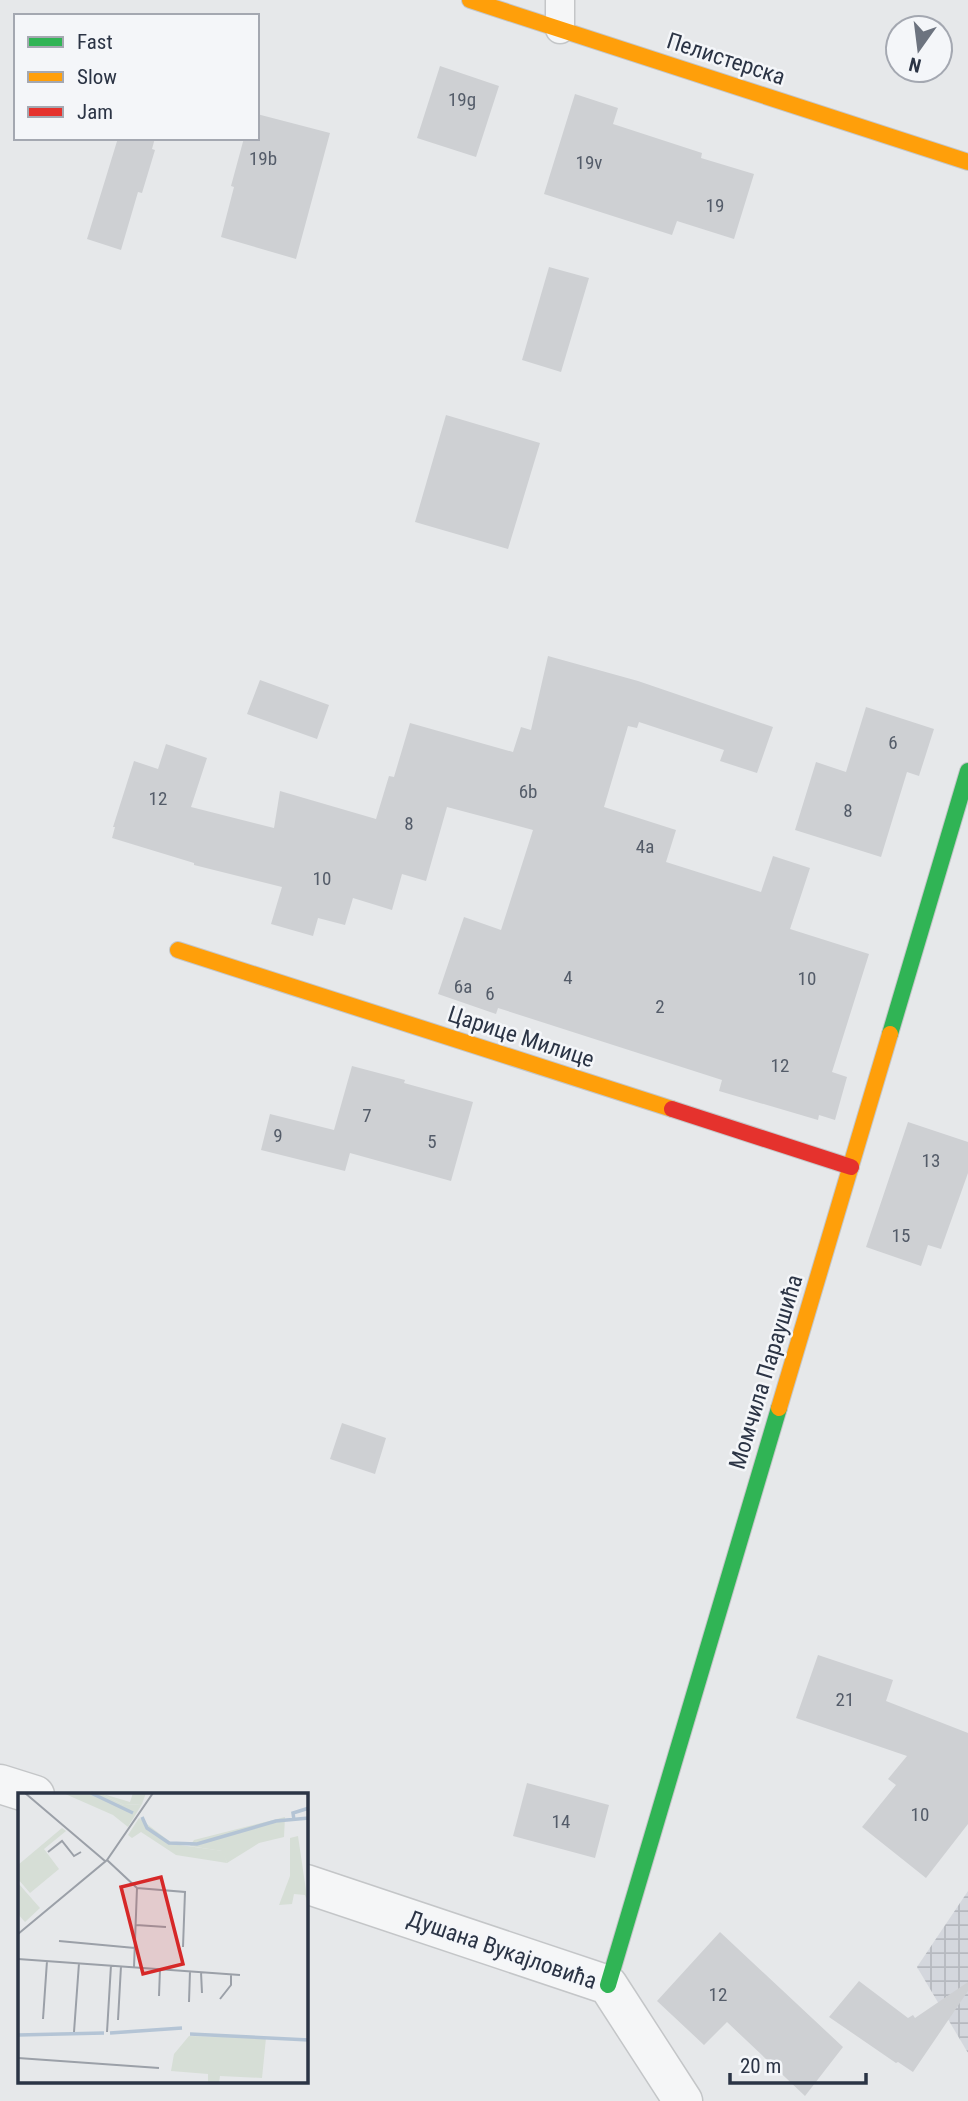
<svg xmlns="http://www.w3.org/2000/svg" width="968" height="2101" viewBox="0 0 968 2101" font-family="'Roboto Condensed',sans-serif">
	<defs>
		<pattern id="industrial-grid" width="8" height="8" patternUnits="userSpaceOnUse" patternTransform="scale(1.75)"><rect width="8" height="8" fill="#d4d7dd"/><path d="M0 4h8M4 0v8" fill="none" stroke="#b6b9bf"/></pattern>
	</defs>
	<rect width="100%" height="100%" fill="#e6e8ea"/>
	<path fill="url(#industrial-grid)" d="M968,1891v162l-51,-86z"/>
	<path fill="#ced0d3" d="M440,66l59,20 -23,71 -59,-19z
		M575,94l43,14 -5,16 89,29 -1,5 53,16 -20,65 -57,-18 -5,14 -128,-41z
		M257,114l73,19 -34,126 -75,-22 13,-50 -3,-1 13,-48h13z
		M118,138h37l-3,11 3,1 -13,43 -4,-1 -17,58 -34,-11z
		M549,267l40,11 -28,94 -39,-12z
		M446,415l94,28 -32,106 -93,-27z
		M548,656l90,25 135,46 -16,46 -37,-12 4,-11 -85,-28 -2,6 -9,-2 -24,81 72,23 -10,32 95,30 12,-36 37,12 -20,61 79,25 -37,118 15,5 -12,43 -16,-5 -1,5 -99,-29 3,-11 -224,-72 -2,6 -58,-20 26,-77 37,13 32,-100 -86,-23 -21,74 -24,-7 -10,36 -39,-12 -8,27 -27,-7 -5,18 -42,-12 11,-37 -88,-22v-2l-82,-25 3,-11h-2l21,-66 24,8 8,-25 41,14 -16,49 83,21 6,-37 96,28 13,-43 5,1 16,-54 103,29 8,-25 10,3z
		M260,680l69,25 -12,34 -70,-25z
		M866,707l68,22 -15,47 -12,-4 -26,85 -86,-27 21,-68 30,10z
		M352,1066l53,14 -1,3 69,19 -22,79 -101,-28 -5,18 -84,-21 9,-36 64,16z
		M908,1122l60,20v31l-27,76 -13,-4 -7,21 -55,-19z
		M342,1423l44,15 -11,36 -45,-15z
		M818,1655l75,25 -7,21 82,32v91l-42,54 -64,-51 34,-42 -8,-6 19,-23 -111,-38z
		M527,1783l82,22 -14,53 -82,-22z
		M720,1932l123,115 -38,49 -78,-74 -23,23 -47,-44z
		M859,1981l49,37 5,-3 2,3 53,-36v9l-55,81 -15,-10 -2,1 -67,-46z"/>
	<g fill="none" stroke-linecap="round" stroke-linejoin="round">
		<g stroke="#c4c6c8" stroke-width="31">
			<path id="lane" d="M560,0v29"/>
		</g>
		<g stroke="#c4c6c8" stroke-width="41">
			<path id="street" d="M0,1784l35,11
				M306,1884l302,101 75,116"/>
		</g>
		<g stroke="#c4c6c8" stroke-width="18">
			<path id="fast" d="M890,1034l78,-263
				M608,1985l171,-577"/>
		</g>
		<g stroke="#c4c6c8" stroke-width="18">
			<path id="slow" d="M470,0l498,162
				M178,950l494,159
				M779,1408l111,-374"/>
		</g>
		<g stroke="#c4c6c8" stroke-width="18">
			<path id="jam" d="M672,1109l179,58"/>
		</g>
		<use href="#lane" stroke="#f5f6f7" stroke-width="28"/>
		<use href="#street" stroke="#f5f6f7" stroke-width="38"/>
		<use href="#fast" stroke="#30b455" stroke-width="16"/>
		<use href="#slow" stroke="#ff9f0a" stroke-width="16"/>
		<use href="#jam" stroke="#e5322d" stroke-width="16"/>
	</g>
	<g text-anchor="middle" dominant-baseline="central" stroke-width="5" stroke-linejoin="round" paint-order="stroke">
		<g font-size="19" fill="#545c69">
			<text x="462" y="99">19g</text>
			<text x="263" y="158">19b</text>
			<text x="589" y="162">19v</text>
			<text x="715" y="205">19</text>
			<text x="893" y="742">6</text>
			<text x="528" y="791">6b</text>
			<text x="158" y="798">12</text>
			<text x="848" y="810">8</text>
			<text x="409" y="823">8</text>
			<text x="645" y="846">4a</text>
			<text x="322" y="878">10</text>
			<text x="568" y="977">4</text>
			<text x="807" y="978">10</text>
			<text x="463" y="986">6a</text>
			<text x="490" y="993">6</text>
			<text x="660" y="1006">2</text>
			<text x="780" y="1065">12</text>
			<text x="367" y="1115">7</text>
			<text x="278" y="1135">9</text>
			<text x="432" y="1141">5</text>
			<text x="931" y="1160">13</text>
			<text x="901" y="1235">15</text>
			<text x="845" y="1699">21</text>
			<text x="920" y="1814">10</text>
			<text x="561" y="1821">14</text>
			<text x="718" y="1994">12</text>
		</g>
		<g font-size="23" fill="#2b3445" stroke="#f4f6f9">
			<text transform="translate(726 59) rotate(18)">Пелистерска</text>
			<text transform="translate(521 1037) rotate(18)">Царице Милице</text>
			<text transform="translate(766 1372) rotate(-73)">Момчила Параушића</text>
			<text transform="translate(502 1950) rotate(19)">Душана Вукајловића</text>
		</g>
	</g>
	<g transform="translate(18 1793)">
		<rect width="290" height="290" fill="#e6e8ea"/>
		<path d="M44,35l4,3 -22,18 15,20 -29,24 -12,-14v-14zM0,90l22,25 -15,14 -7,-8z" fill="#d6ded6"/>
		<path d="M82,0l30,9 3,-9h13l-4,11 -18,1zM121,25l34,26 50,7 4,12 -51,-8 -35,-23 -9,6 -4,-3zM280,43l10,68 -3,-9 -11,-1 -2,10 -13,1 11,-29v-38z" fill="#d6ded6"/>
		<path d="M45,0h37l24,12 18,-1 -14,23 -15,-12zM267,24l-1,20 -25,6 -32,20 -5,-12 -32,-5 4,-6z" fill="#d6ded6"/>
		<path d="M171,243l77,2 -4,40 -42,-2 -1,7h-11v-9l-37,-3 3,-17z" fill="#d6ded6"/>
		<path fill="none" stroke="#b4c4d5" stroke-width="3.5" d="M73,0l42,20M124,24l5,11 22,15 28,1 79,-23 33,-3M276,27l-1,-7 16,-5M92,240l72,-5M172,241l119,6M0,242l86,-2"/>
		<path fill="none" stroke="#9ba0a8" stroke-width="2" d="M7,0l80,68M30,59l14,-11 12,15 7,-4M89,67l30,28 48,4 -2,55M118,132l30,2M0,141l89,-74 46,-67M41,148l76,7M0,166l222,16M116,174l3,-79M183,179l1,21M141,203l1,-27M202,206l11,-14v-11M171,209l1,-31M25,226l4,-58M100,227l3,-54M56,239l5,-69M89,239l4,-67M0,265l141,10"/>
		<path fill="#d62828" fill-opacity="0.15" stroke="#d62828" stroke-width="3.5" d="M143,84l22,87 -40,10 -22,-87z"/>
		<rect width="290" height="290" fill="none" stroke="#2b3445" stroke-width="3.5"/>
	</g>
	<rect x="14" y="14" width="245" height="126" fill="#f4f6f9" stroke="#a4a8b1" stroke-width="2"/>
	<rect x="28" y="37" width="35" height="10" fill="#30b455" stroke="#a4a8b1" stroke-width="2"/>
	<text x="77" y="49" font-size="21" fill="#2b3445">Fast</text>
	<rect x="28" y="72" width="35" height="10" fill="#ff9f0a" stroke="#a4a8b1" stroke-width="2"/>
	<text x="77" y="84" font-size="21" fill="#2b3445">Slow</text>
	<rect x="28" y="107" width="35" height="10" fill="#e5322d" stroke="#a4a8b1" stroke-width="2"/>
	<text x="77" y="119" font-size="21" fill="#2b3445">Jam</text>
	<g transform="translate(919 49) rotate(194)"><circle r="33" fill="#f4f6f9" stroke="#a4a8b1" stroke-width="2"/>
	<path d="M0-5L12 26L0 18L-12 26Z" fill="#6c737f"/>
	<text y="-10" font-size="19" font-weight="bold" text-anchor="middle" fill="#2b3445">N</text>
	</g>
	<path d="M730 2073v10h136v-10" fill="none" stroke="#2b3445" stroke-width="3.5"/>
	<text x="740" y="2073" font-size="21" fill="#2b3445" stroke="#f4f6f9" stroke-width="5" paint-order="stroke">20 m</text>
</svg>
